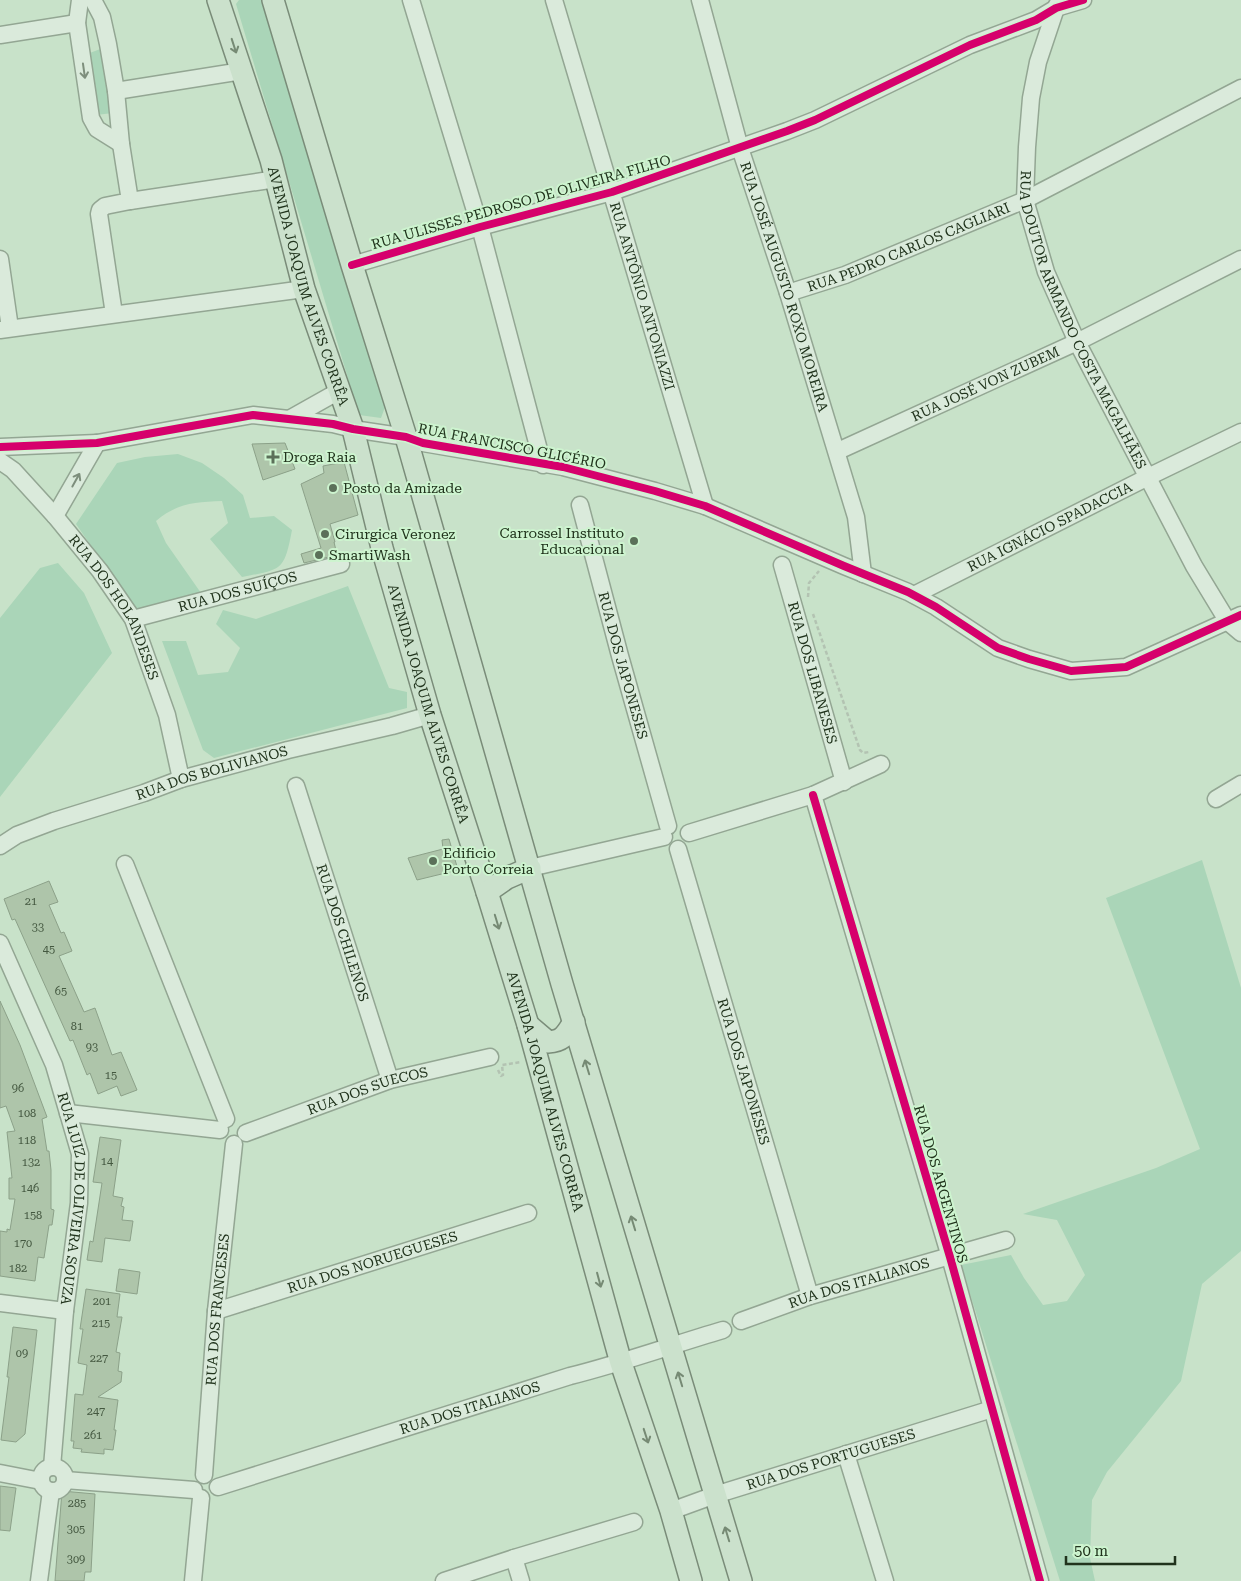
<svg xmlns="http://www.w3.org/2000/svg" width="1241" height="1581" viewBox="0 0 1241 1581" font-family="'Roboto Serif',serif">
	<rect width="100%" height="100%" fill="#c8e2c9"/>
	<path fill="#aad5b8" d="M239,0h25l120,394 1,13 -4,11 -22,-3 -123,-411z
		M103,48l10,65 -17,2 -9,-61z
		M178,454l24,9 22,15 19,17 7,23 24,-2 18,14c-8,42 -10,39 -50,47l-32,-38 18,-16 -6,-22c-27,1 -45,2 -66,20l10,22 35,50 -65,18 -60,-87 41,-61 28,-6z
		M58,563l26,30 28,60 -112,144v-179l40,-50z
		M348,586l41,102 18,4v16l-193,50 -11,-8 -41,-109h24l12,34 30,-3 12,-24 -24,-24 7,-14 33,9z
		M1202,860l39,128v263l-39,33 -21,97 -74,91 -15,28 -2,58 5,23h-35l-99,-316 50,-10 13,23 19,27 24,-4 18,-26 -28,-55 -34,-6 133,-46 44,-19 -94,-251z"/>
	<path fill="#aec5aa" stroke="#8ca189" d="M285,443l10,26 -32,11 -11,-36z
		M344,462l14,53 -28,9 5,18h-1l3,13 -33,8 -3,-9 20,-6 -20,-64 23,-11 -1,-7z
		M449,839l9,31 -41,10 -9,-22 35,-9 -1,-9z
		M49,881l9,21 -9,3 12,28 3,-1 8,19 -13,5 25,56 11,-4 17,47 9,-3 16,38 -16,6 -4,-10 -19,8 -8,-21 -3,2 -14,-35 -3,1 -55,-122 -3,1 -8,-21z
		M0,1001l20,44 27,72 -5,2 5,32h2l2,19v39l3,1 -2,15h-3l-5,33 -6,-1 -3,24 -35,-5v-45l7,1v-3l3,1 5,-31h-6v-21h3l-5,-46 8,-1 -9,-25 -6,2z
		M100,1137l21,3 -8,56 10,2 -2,8 3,1 -2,13 11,1 -3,20 -25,-3 -3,24 -15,-2 3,-19 3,1 9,-59 -9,-1z
		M119,1269l21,3 -3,22 -21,-3z
		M86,1289l34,5 -3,23h5l-6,35 4,1 -2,18 4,1 -1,10 -23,15 20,3 -4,30h2l-3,20 -9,-1v5l-23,-2 1,-3 -9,-1 1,-7h-3l4,-47 8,1 4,-30 -9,-2 5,-34h-3z
		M13,1327l24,3 -12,104 -9,8 -15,-2 8,-63h-2z
		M0,1486l16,2 -6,43 -10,-1z
		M62,1491l33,3 -4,78h-6l-1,9h-29z"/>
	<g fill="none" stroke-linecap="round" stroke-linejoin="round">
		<g stroke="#93a693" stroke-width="19">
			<g id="minor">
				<path d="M80,0l-3,23 14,95 6,11 24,15"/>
				<path d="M93,0l9,17 6,27 8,47 5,53 9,57 -25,5 -5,4 -1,4 15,100"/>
				<path d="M411,0l69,227 63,238"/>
				<path id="s1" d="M554,0l151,506"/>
				<path id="s2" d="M700,0l40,148 48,145 68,224 7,57"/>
				<path id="s3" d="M1057,5l-19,57 -7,36 -4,49 -2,53 21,72 31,70 117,224 34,56 13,11"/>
				<path d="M0,35l77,-12"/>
				<path d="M116,91l126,-20"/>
				<path d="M130,201l146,-22"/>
				<path d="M0,259l10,69"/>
				<path d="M352,265l128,-38 132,-35 175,-61 28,-11 155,-75 66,-25 20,-12 27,-8"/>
				<path id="s4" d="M788,293l57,-18 180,-75 216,-112"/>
				<path d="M0,330l304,-41"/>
				<path d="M291,418l48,-27"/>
				<path d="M0,447l97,-4 156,-28 80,9 20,5 53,8 17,6 140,24 92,24 50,15 139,60 64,26 28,15 62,41 31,11 42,12 55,-4 115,-52"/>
				<path id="s5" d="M838,451l239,-109 164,-83"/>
				<path id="s6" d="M0,461l13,9 42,46 45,55 33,48 34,96 14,64"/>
				<path id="s7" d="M580,505l40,151 48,170"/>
				<path d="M55,516l42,-73"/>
				<path id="s8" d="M782,565l62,217"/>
				<path id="s9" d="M914,595l234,-118 93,-45"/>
				<path id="s10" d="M133,619l208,-55"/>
				<path id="s11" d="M296,786l94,294"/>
				<path d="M813,795l137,462 90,324"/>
				<path d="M1216,799l25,-15"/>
				<path d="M689,833l124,-38 68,-31"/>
				<path id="s12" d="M0,846l17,-11 37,-14 90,-28 37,-14 107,-29 104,-24 38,-11"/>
				<path id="s13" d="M678,849l132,447"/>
				<path d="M125,864l101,255"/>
				<path d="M530,868l134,-31"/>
				<path id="s14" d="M0,943l54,122 26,89 -1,49 -14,108 -13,156"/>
				<path d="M68,1113l152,17"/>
				<path id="s15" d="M246,1133l144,-53 100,-23"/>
				<path d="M0,1303l65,8"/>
				<path id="s16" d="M216,1311l312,-98"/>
				<path id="s17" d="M741,1321l69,-25 196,-56"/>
				<path d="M846,1454l39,127"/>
				<circle cx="53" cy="1479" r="12"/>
				<path d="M0,1473l41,8"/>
				<path id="s18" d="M204,1475l12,-164 18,-167"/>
				<path d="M65,1480l129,10"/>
				<path id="s19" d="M218,1487l352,-111c52,-13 102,-31 153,-46"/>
				<path id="s20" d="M671,1511l44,-16 277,-86"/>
				<path d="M514,1558l7,23"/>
				<path d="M39,1581l12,-90"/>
				<path d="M193,1581l8,-83"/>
				<path d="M444,1581l70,-23 120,-36"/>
			</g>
		</g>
		<g stroke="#7a8c79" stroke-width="24">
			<g id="major">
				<path id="s21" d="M218,0l53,160 33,129 49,140 29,119 48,167 57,177 41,133 93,338 50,148 20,70"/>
				<path d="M273,0l79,265 54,172 156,547 179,597"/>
				<path d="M487,892l20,-14 23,-10"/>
				<path d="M528,1025l20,17c16,-1 18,-8 26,-20"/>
			</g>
		</g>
		<path stroke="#b3c3b2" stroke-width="2.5" stroke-dasharray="4 2.5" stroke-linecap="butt" d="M808,597l1,-14 10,-12
			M813,614l47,136 3,3 6,-1
			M498,1070l3,6 2,-1 -1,-10 19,-3"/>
		<use href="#minor" stroke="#daeadb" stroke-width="16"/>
		<use href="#major" stroke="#cbe1cc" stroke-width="21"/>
		<g stroke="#cdf4cf" stroke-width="11">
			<path id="cycleway" d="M352,265l128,-38 132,-35 175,-61 28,-11 155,-75 66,-25 20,-12 27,-8
				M0,447l97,-4 156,-28 80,9 20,5 53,8 17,6 140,24 92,24 50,15 139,60 64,26 28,15 62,41 31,11 42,12 55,-4 115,-52
				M813,795l137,462 90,324"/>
		</g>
		<use href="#cycleway" stroke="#d6006c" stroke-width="8"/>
	</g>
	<defs><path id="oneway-shaft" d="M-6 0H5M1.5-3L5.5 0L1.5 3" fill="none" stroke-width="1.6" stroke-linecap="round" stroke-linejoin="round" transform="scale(1.25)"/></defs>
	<g stroke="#768a74">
		<use href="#oneway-shaft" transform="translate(234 46) rotate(72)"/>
		<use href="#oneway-shaft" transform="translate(497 922) rotate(73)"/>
		<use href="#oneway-shaft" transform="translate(587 1067) rotate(-107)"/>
		<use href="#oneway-shaft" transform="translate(633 1223) rotate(-107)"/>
		<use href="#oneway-shaft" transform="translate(599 1280) rotate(75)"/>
		<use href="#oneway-shaft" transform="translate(680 1379) rotate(-107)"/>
		<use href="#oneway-shaft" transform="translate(646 1436) rotate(72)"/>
		<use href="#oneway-shaft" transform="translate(727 1534) rotate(-107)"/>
	</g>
	<g stroke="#7d8e7c">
		<use href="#oneway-shaft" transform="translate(84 71) rotate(82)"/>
		<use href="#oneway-shaft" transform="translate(76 480) rotate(-61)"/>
	</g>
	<g fill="#5b7059" stroke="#cdf4cf" stroke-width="2">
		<path d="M270.5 449.5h5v5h5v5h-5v5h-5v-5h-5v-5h5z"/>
		<circle cx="333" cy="488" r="5"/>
		<circle cx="325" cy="534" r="5"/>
		<circle cx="634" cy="541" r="5"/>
		<circle cx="319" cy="555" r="5"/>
		<circle cx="433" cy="861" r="5"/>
	</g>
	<g text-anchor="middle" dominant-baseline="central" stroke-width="4" stroke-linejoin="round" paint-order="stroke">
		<g font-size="11" fill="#445840">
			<text x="31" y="901">21</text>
			<text x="38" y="927">33</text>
			<text x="49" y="949">45</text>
			<text x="61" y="991">65</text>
			<text x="77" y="1026">81</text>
			<text x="92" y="1047">93</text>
			<text x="111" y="1075">15</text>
			<text x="18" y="1088">96</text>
			<text x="27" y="1113">108</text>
			<text x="27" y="1140">118</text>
			<text x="107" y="1161">14</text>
			<text x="31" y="1162">132</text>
			<text x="30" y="1188">146</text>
			<text x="33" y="1215">158</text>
			<text x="23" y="1243">170</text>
			<text x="18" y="1268">182</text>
			<text x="102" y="1301">201</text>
			<text x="101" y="1323">215</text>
			<text x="22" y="1353">09</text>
			<text x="99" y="1358">227</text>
			<text x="96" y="1411">247</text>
			<text x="93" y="1435">261</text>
			<text x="77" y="1503">285</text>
			<text x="76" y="1529">305</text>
			<text x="76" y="1559">309</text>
		</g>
		<g font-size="14" fill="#20331c" stroke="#cdf4cf">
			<text transform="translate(521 202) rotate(-16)">RUA ULISSES PEDROSO DE OLIVEIRA FILHO</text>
			<text stroke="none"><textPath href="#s4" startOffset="129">RUA PEDRO CARLOS CAGLIARI</textPath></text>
			<text stroke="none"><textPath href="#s21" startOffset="300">AVENIDA JOAQUIM ALVES CORRÊA</textPath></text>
			<text stroke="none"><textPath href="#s2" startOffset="299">RUA JOSÉ AUGUSTO ROXO MOREIRA</textPath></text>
			<text stroke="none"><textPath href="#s1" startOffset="309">RUA ANTÔNIO ANTONIAZZI</textPath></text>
			<text stroke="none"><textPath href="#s3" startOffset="331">RUA DOUTOR ARMANDO COSTA MAGALHÃES</textPath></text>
			<text stroke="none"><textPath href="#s5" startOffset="162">RUA JOSÉ VON ZUBEM</textPath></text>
			<text transform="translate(512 446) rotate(11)">RUA FRANCISCO GLICÉRIO</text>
			<text stroke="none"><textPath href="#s9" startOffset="152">RUA IGNÁCIO SPADACCIA</textPath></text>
			<text stroke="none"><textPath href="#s10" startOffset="108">RUA DOS SUÍÇOS</textPath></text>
			<text stroke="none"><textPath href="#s6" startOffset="188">RUA DOS HOLANDESES</textPath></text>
			<text stroke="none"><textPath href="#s7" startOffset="166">RUA DOS JAPONESES</textPath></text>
			<text stroke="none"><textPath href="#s8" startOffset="112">RUA DOS LIBANESES</textPath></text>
			<text stroke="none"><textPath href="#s21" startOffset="735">AVENIDA JOAQUIM ALVES CORRÊA</textPath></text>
			<text stroke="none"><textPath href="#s12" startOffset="225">RUA DOS BOLIVIANOS</textPath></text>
			<text stroke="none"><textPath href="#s11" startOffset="154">RUA DOS CHILENOS</textPath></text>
			<text stroke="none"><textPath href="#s13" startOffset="232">RUA DOS JAPONESES</textPath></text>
			<text stroke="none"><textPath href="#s15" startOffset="129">RUA DOS SUECOS</textPath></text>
			<text stroke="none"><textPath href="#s21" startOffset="1140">AVENIDA JOAQUIM ALVES CORRÊA</textPath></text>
			<text transform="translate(941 1184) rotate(74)">RUA DOS ARGENTINOS</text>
			<text stroke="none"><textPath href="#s14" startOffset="270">RUA LUIZ DE OLIVEIRA SOUZA</textPath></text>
			<text stroke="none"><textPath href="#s16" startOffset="164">RUA DOS NORUEGUESES</textPath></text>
			<text stroke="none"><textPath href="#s17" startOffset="124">RUA DOS ITALIANOS</textPath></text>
			<text stroke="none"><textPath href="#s18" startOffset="166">RUA DOS FRANCESES</textPath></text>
			<text stroke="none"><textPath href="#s19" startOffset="264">RUA DOS ITALIANOS</textPath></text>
			<text stroke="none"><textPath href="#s20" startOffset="168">RUA DOS PORTUGUESES</textPath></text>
		</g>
		<g font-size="14" fill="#20331c" stroke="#cdf4cf" text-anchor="start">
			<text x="283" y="457">Droga Raia</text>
			<text x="343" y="488">Posto da Amizade</text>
			<text x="624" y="533" text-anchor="end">Carrossel Instituto<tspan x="624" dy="16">Educacional</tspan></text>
			<text x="335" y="534">Cirurgica Veronez</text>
			<text x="329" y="555">SmartiWash</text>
			<text x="443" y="853">Edificio<tspan x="443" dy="16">Porto Correia</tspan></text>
		</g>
	</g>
	<path d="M1066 1556v8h109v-8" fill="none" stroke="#20331c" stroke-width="2.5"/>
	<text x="1074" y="1556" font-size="15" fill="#20331c" stroke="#cdf4cf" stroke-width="4" paint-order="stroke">50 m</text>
</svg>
